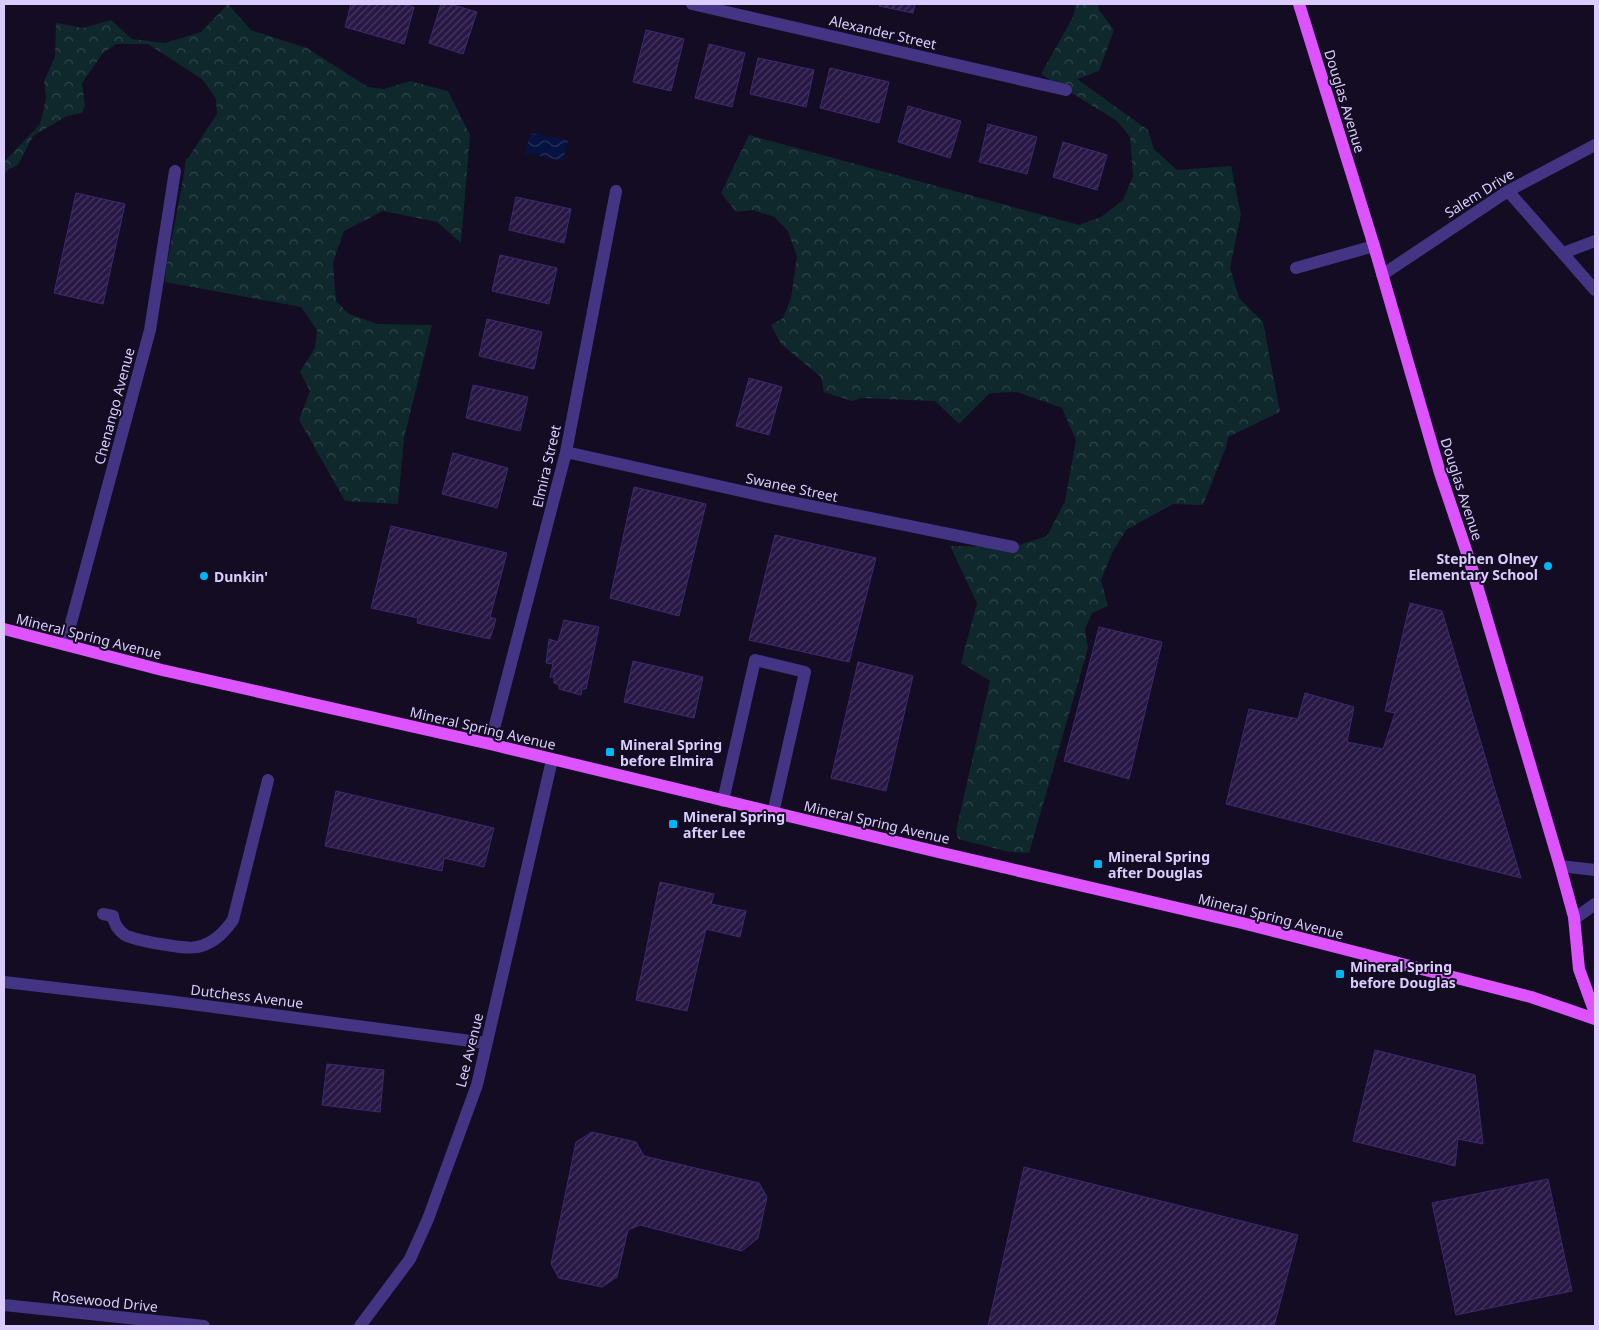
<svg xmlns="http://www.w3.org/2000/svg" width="1599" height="1330" viewBox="0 0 1599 1330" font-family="'Noto Sans',sans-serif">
	<defs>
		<pattern id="forest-crowns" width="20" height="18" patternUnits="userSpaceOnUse" patternTransform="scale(1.25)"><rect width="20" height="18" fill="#0e282c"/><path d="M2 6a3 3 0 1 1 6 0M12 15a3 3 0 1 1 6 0" fill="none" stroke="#30464c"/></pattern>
		<pattern id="water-waves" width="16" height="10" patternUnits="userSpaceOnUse" patternTransform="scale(1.25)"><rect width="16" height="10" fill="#061240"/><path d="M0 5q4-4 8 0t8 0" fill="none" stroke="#2a335d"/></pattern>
		<pattern id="building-hatch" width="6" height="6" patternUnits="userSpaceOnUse" patternTransform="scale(1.25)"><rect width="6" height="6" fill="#271744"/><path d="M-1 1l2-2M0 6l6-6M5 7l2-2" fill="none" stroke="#463860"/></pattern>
	</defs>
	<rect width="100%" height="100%" fill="#130c22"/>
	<path fill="url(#forest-crowns)" d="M228,4l23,26 56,18 61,39 16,2 26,-8 38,10 22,44 -9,108 -24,-21 -54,-11 -39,20 -11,31 3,39 13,13 28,10 55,1 -28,113 -6,66 -53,-3 -46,-81 11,-29 -10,-19 15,-24 2,-18 -16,-23 -136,-25 1,-14 17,-88 3,-21 2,-1 29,-44 -1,-15 -13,-19 -55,-36h-32l-13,9 -21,30 3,22 -3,8 -15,3 -34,20 -15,29 -9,4 -5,5v-12l36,-38 6,-25 -2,-18 11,-24 1,-34 27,5 28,-8 21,19 33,4 36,-11z
		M1075,4h23l1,6 15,20 -15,41 -22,8 71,51 6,19 23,21 54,-4 10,48 -11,54 9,30 24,24 17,90 -52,25 -2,10 -23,58 -30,-1 -47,26 -13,21 -12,29 7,26 -16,7 -7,16 3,19 -59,205 -19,-1 -52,-13 -2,-8 34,-150 -29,-18 16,-60 -27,-57 63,1 34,-11 18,-35 11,-61 -14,-32 -45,-16 -27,1 -31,31 -24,-23 -74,-3 -9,3 -28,-9 -3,-15 -40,-33 -10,-19 12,-7 8,-20 6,-41 -9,-26 -14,-14 -21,-7 -17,2 -15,-19 28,-58 330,90 22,-8 22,-17 10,-24 -3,-39 -13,-16 -76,-47 33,-59z"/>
	<path fill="url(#water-waves)" d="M530,133l38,7 -5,21 -38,-8z"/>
	<path fill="url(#building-hatch)" stroke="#422771" d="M351,4h52l11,3 -10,37 -59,-17z
		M441,4h9l27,8 -14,42 -34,-11z
		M880,4h35l-2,9 -34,-7z
		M646,30l38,9 -13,52 -38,-9z
		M709,44l36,9 -13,54 -37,-9z
		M758,58l56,12 -8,37 -56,-13z
		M830,68l59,14 -10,41 -59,-15z
		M908,106l53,15 -11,37 -52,-16z
		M988,124l49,13 -10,37 -48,-12z
		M1063,142l44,13 -10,35 -44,-13z
		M76,193l49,11 -22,100 -49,-11z
		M516,197l55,12 -7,34 -55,-13z
		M500,255l57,13 -8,36 -57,-13z
		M487,319l55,13 -8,37 -55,-13z
		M749,378l33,9 -13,48 -33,-9z
		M473,385l55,12 -8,34 -54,-13z
		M453,453l55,15 -11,40 -55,-14z
		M634,487l72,17 -27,112 -69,-18z
		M391,526l116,27 -17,64 6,2 -6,20 -73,-16 1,-5 -47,-10z
		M775,535l101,23 -27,104 -100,-22z
		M1410,603l32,8 79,267 -295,-74 23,-95 49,10 7,-26 49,14 -7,35 36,7 12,-36 -10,-2z
		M564,620l35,7 -13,62h-4l-1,6 -22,-6v-4l-5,-2v-6h-4l3,-13 -7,-1 3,-24 9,3z
		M1099,627l63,15 -33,137 -65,-18z
		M633,661l70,16 -9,41 -70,-16z
		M858,662l55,14 -27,115 -55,-13z
		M336,791l158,37 -10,39 -40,-9 -2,13 -117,-25z
		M660,882l54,12 -3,10 35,7 -6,26 -34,-8 -19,82 -51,-11z
		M1375,1050l100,25 8,69 -25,-5 -3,27 -102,-25z
		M327,1064l57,6 -4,42 -58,-7z
		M592,1132l44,10 8,14 115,27 8,14 -9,41 -16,13 -102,-26 -12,5 -11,47 -15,10 -43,-9 -8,-14 25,-122z
		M1024,1167l274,68 -24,91h-286z
		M1548,1179l24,112 -116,24 -24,-112z"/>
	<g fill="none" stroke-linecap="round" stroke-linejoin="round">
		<path stroke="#443484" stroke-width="12" d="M1508,191l87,99
			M1563,253l32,-12
			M1296,268l78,-22
			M723,801l32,-141 50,12 -32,141
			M1560,866l35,4
			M103,914l10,2c1,9 5,14 12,19 9,5 61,15 72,12 16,-3 27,-14 36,-27l35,-140
			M1574,919l21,-15"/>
		<path stroke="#443484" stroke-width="12" d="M692,4l374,86
			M1382,275l126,-84 87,-46
			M566,452l206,46 241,49
			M65,645l85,-315 25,-159
			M490,744l76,-292 50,-261
			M4,982l164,19 318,42
			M4,1305l200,21
			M360,1326l50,-67 18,-40 49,-134 75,-325"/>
		<path stroke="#dc53ff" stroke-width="12" d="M1299,4l75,242 66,227 30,89 90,304 14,51 5,52 16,44
			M4,629l158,41 328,74 448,108 304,71 289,74 64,22"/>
	</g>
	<g fill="#00b5f7" stroke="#130c22" stroke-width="2">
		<circle cx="1548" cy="566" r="5"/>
		<circle cx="204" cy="576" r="5"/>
		<rect x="605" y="747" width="10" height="10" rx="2.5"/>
		<rect x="668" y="819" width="10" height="10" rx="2.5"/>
		<rect x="1093" y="859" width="10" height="10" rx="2.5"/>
		<rect x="1335" y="969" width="10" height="10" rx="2.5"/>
	</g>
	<g text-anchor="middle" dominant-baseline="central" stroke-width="4" stroke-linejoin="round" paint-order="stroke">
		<g font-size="14" fill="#dbccff" stroke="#130c22">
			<text transform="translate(883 32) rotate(13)">Alexander Street</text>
			<text transform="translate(1345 101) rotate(73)">Douglas Avenue</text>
			<text transform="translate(1479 193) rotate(-32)">Salem Drive</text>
			<text transform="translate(114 406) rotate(-75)">Chenango Avenue</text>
			<text transform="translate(546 466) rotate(-77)">Elmira Street</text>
			<text transform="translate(792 487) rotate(12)">Swanee Street</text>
			<text transform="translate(1462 489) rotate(72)">Douglas Avenue</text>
			<text transform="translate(89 636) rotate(14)">Mineral Spring Avenue</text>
			<text transform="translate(483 728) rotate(13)">Mineral Spring Avenue</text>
			<text transform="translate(877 822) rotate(13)">Mineral Spring Avenue</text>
			<text transform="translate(1271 916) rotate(14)">Mineral Spring Avenue</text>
			<text transform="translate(247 996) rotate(7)">Dutchess Avenue</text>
			<text transform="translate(469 1050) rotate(-76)">Lee Avenue</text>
			<text transform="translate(105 1301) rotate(6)">Rosewood Drive</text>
		</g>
		<g font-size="14" font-weight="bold" fill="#dbccff" stroke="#130c22" text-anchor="start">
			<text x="1538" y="558" text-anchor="end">Stephen Olney<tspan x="1538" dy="16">Elementary School</tspan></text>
			<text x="214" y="576">Dunkin'</text>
			<text x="620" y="744">Mineral Spring<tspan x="620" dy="16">before Elmira</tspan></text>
			<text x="683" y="816">Mineral Spring<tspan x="683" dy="16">after Lee</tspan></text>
			<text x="1108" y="856">Mineral Spring<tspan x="1108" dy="16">after Douglas</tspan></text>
			<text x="1350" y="966">Mineral Spring<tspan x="1350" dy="16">before Douglas</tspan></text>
		</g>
	</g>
	<rect width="1599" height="1330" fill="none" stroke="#dbccff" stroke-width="10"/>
</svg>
